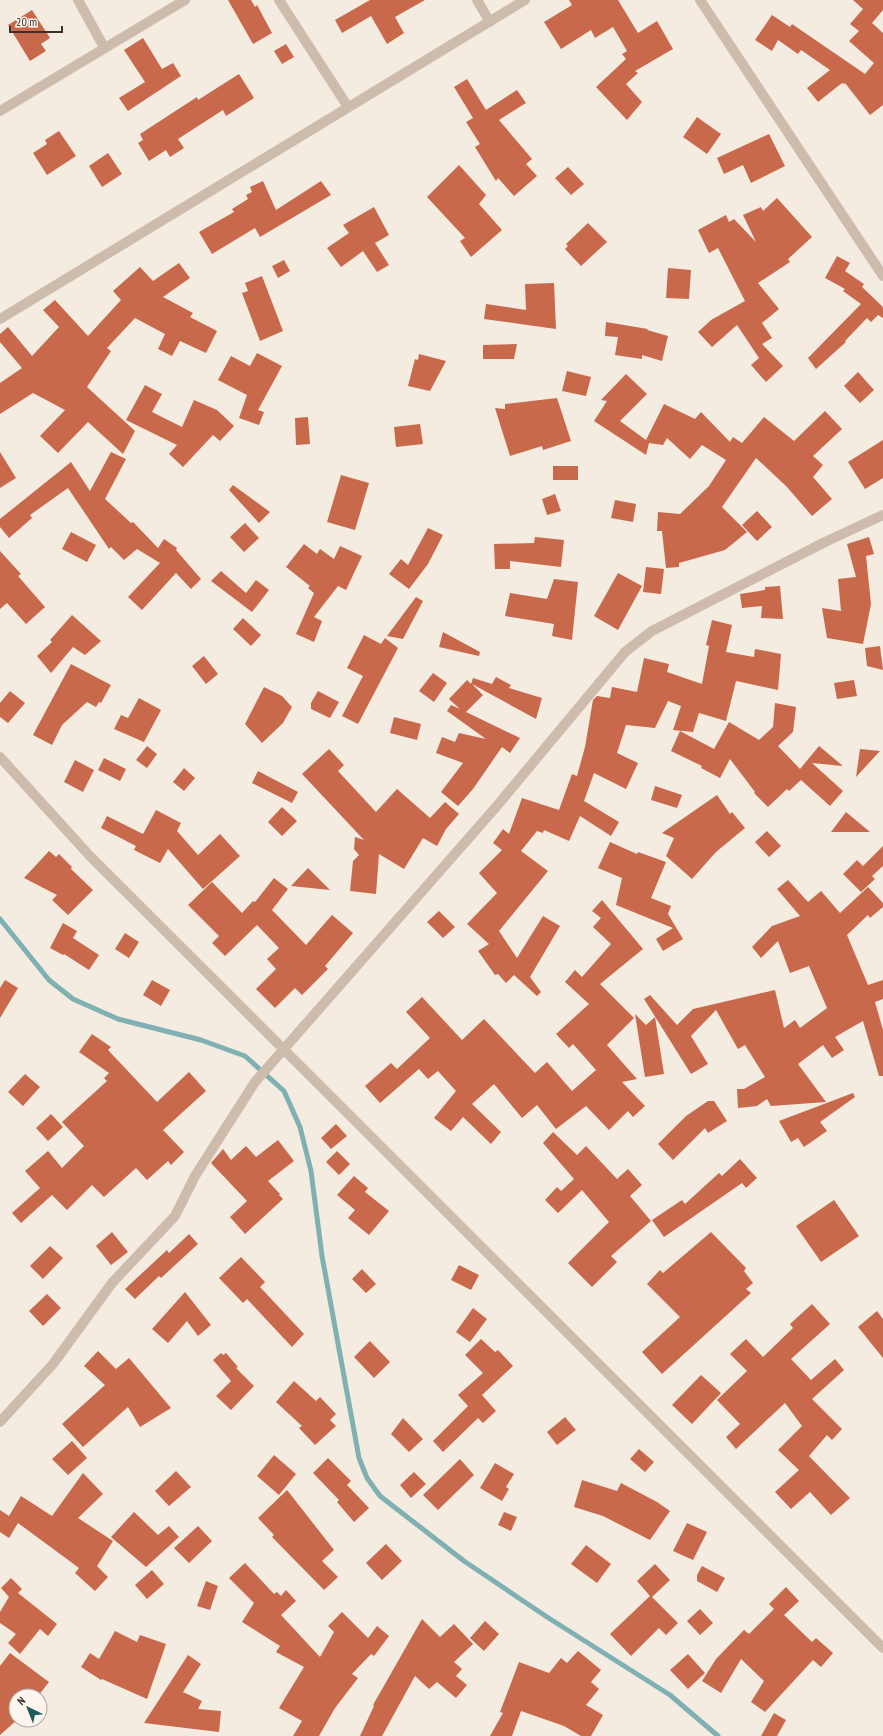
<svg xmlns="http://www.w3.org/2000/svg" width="883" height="1736" viewBox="0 0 883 1736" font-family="'PT Sans Narrow',sans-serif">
	<rect width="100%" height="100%" fill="#f4ebe1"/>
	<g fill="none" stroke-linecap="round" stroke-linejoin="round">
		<path stroke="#7fb0b2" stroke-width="5" d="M0,919l49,61 24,19 45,20 83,21 44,16 39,35 16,36 11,44 11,85 37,202 8,20 13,18 84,65 83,56 123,78 48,41"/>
	</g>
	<path fill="#c8694b" d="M228,0h23l4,7 2,-2 15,28 -19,11z
		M370,0h55l-30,17 9,16 -17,11 -16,-28 -29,17 -7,-13z
		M569,0h49l20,33 19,-12 16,28 -38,22 3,2 -12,11 16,18 -15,18 -31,-33 30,-28 -4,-5 5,-3 -14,-24 -18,11 -4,-8 -30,19 -17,-27 28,-17z
		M853,0h30v10l-11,13 11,10v72l-13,10 -25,-32 -1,1 -2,-1 -24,19 -11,-14 23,-18 -29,-20 -3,4 -20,-14 -6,11 -17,-11 17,-25 18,12 2,-3 73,50 9,-11 -25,-22 10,-10 -9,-7 13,-15z
		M32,10l18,28 -9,6 5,7 -16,10 -22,-36z
		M143,38l19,31 11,-6 8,13 -53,35 -9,-13 26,-16 -21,-32z
		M286,44l8,13 -12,7 -8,-13z
		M239,74l15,24 -28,18 -3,-6 -45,29 6,9 -14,9 -4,-7 -17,11 -11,-18 5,-3 -3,-6 57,-37 1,3z
		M467,79l19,31 31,-20 9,13 -27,17 33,39 -6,5 11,12 -23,20 -16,-18 -2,3 -21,-34 5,-3 -14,-22 7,-4 -19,-31z
		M697,117l24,17 -14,20 -24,-17z
		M59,131l17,25 -29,19 -14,-22 14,-9 -2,-4z
		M769,134l16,32 -34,17 -8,-18 -19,9 -7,-16z
		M108,153l14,21 -20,13 -13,-21z
		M459,165l27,30 -7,9 23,26 -31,27 -11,-16 5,-3 -38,-41z
		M568,167l16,17 -13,11 -16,-17z
		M263,181l13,29 45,-29 10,14 -71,42 -5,-9 -43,26 -13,-22 35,-20 -2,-3 16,-10 -2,-4 6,-3 -2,-5z
		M777,198l35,39 -24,22 2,3 -32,21 21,26 -17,14 10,15 -10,6 21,22 -17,16 -15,-17 8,-7 -22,-33 -25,22 -14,-15 13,-12 34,-19 -27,-53 -9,5 -11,-23 28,-15 3,7 5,-3 22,23 -13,-27 18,-8 2,4z
		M374,207l15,28 -14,8 14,22 -12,7 -14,-21 -22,16 -14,-19 22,-15 -6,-8z
		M588,223l19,19 -26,24 -16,-17 3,-3 -2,-2z
		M837,256l13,7 -5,8 19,13 -2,3 21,20v11l-5,-3 -7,7 -4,-4 -22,23 1,1 -30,27 -8,-11 53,-54 -18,-13 2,-2 -20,-11z
		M284,260l6,11 -12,7 -6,-12z
		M179,263l11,15 -27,19 30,16 -3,4 27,14 -11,22 -26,-12 -8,15 -14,-7 7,-15 -30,-16 -28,30 4,3 -24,36 48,44 -12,23 -35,-32 -30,31 -18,-17 25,-26 -32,-17 -33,21v-31l22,-15 -22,-26v-8l8,-7 24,29 27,-29 -16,-17 12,-10 33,36 33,-36 -8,-9 27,-24 13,14z
		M668,268l23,2 -2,29 -23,-1z
		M262,276l21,55 -23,10 -18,-48 6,-2 -3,-8z
		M554,283l2,46 -72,-10 2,-15 40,6 -1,-26z
		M606,322l42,7 -1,1 21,6 -6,25 -20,-6v4l-27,-4 3,-18 -13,-1z
		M517,344l-3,15h-31v-14z
		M257,353l25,13 -24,44 6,2 -5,13 -20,-7 8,-23 -29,-15 13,-24 19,10z
		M419,354l27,7 -16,30 -22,-5 7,-27 3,1z
		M567,371l24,6 -5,19 -24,-5z
		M858,372l16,18 -14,13 -16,-17z
		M626,374l21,20 -27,27 26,19 18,-36 31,15 6,-7 29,30 3,-5 9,6 22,-26 30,24 31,-30 17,18 -29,27 10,9 -10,12 19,22 -20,17 -25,-29 -31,-29 -34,49 25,25 -22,18 -46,13v4l-13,1 -4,-37h-5l1,-19 22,2 29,-28 17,-26 -24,-15 -12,14 -23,-21 -4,7 -14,-2 -3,12 -52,-34 13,-20 -6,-1z
		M145,385l17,9 -10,18 30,15 12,-27 23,10 17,16 -14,15 -7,-6 -30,32 -14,-13 8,-9 -51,-25z
		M557,398l14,43 -28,9 -1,-4 -32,10 -15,-48 10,1v-5z
		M308,417l2,27 -14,1 -1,-27z
		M420,424l3,20 -27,3 -2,-20z
		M883,440v38l-18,11 -17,-27z
		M0,452l16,26 -16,10z
		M111,452l15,7 -21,40 26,24 2,-1 25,26 6,-9 13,9 -1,2 25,29 -10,10 -15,-16 -34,37 -14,-13 32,-34 -23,-14 -13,11 -13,-13 -2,2 -41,-61 -38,27 2,3 -23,20 -9,-11v-8l71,-57 19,29z
		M553,466h25v14h-25z
		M341,475l28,8 -14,47 -28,-8z
		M233,485l37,27 -11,11 -30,-33z
		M555,494l6,17 -14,4 -5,-16z
		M615,500l21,4 -3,18 -22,-4z
		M757,511l15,16 -15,14 -15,-16z
		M245,523l14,15 -15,14 -14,-15z
		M428,528l15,7 -15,29 -19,25 -20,-15 12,-15 7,6z
		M71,532l25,13 -9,17 -25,-13z
		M535,537l29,3 -3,27 -51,-6v8h-15l-1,-25 40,-1z
		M869,537l5,17 -8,2 5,48 -8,40 -36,-6 -5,-30 19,3 -3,-32 18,-2 -9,-33z
		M304,544l13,10 3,-5 14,10 6,-13 22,10 -16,34 -8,-4 -24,31 8,4 -8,21 -18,-8 18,-41 -6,-5 2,-2 -24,-19z
		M0,551l21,23 -3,2 27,31 -19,17 -19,-21 -7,6z
		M646,567l18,2 -3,25 -18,-2z
		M221,571l25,22 10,-13 13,10 -17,22 -41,-31z
		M618,573l24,13 -24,44 -24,-14z
		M554,579l24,3 -6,58 -20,-4 2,-12 -49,-8 5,-23 37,6z
		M780,586l3,33 -22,-1 1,-12 -20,2 -2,-14 25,-4v-3z
		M416,597l7,4 -20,38 -16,-3z
		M72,615l29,26 -16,14 -12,-8 -22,26 -14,-17 15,-14 -2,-2z
		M243,618l18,17 -10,11 -18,-17z
		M712,620l20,5 -6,27 28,5 1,-8 26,5 -3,36 -42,-9 -10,40 -27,-8 -6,19 -20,-2 8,-24 -13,-5 -13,27 -29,-3 -9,28 21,10 -12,26 -32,-16 -10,28 35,21 -8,14 -31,-20 -11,25 -25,-11 -1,3 -6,-2 -16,20 27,20 -49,60 18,27 26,-42 17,10 -30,51 11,15 -4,4 -23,-21 -8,8 -8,-9 -3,1 -17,-24 11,-7 -22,-20 30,-31 -18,-20 23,-23 -9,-7 10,-14 6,5 13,-36 37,12 13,-36 5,2 8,-29 8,-47 4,-4 13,2 2,-11 25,5 7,-34 25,6 -2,8 35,12 7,-38 -3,-1z
		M443,632l37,20 -1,4 -40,-9z
		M364,635l17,9 4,-6 13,10 -40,76 -16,-8 21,-40 -16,-8z
		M880,646l3,24 -16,-4 -2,-18z
		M204,656l14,18 -12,10 -14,-18z
		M71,664l40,21 -10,18 -2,-1 -3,5 -9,-5 -25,23 -10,20 -19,-10z
		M433,673l14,10 -13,19 -15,-11z
		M496,677l15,8 -2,3 33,10 -6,21 -64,-35 11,11 -17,17 54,26 -10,15 -8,-6 -29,42 -15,17 -17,-14 22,-29 -27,-10 6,-16 13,5 4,-9 27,6 -39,-28 4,-6 9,4 -11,-10 18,-19 4,4 2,-6 19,6z
		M854,680l3,16 -20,3 -3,-16z
		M264,687l18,9 10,11 -9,16 -21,20 -17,-19z
		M10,691l15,12 -17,20 -8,-6v-14z
		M318,691l21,11 -9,16 -19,-9v-6z
		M139,698l22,12 -17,32 -30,-13 7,-14 7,3z
		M775,703l21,4 -3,25 -15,14 22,23 19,-23 24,20 -31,-3 31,28 -13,15 -29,-26 -12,11 -2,-2 -19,18 -14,-14 1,-1 -25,-33 -10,19 -19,-10 1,-2 -31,-15 9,-20 34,18 15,-27 30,18 14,-13z
		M394,717l27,7 -4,16 -27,-7z
		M147,746l10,8 -10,14 -11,-8z
		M329,749l15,16 -6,6 38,41 21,-23 33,29 15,-16 14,12 -13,15 -9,17 -14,-8 -19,31 -25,-15 -3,40 -26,-3 3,-30 6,-6 -5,-6 1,-12 9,3 -62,-66z
		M860,749l20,2 -24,26z
		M104,758l22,11 -6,12 -22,-11z
		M75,760l19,10 -11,22 -19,-10z
		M184,768l11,10 -11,13 -11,-9z
		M258,771l40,21 -6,11 -40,-20z
		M655,786l27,9 -5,13 -26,-8z
		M717,795l13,19 2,-2 13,16 -29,24 -24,27 -26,-23 8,-18 -12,-5z
		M282,807l15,14 -15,15 -14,-14z
		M156,810l25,13 -4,8 21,24 22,-21 20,22 -37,33 -35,-40 -8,14 -26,-13 2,-4 -35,-18 6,-12 36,18z
		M846,812l24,20h-39z
		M767,831l14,15 -12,11 -14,-15z
		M610,842l27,12 1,-2 28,10 -15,36 20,8 -3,8 15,25 -20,12 -7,-12 17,-11 -57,-23 6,-27 -24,-10z
		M883,846v20l-11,10 3,3 -14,13 -18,-18 14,-14 6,6z
		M49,851l7,6 3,-3 13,13 -1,2 22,21 -25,25 -16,-15 5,-5 -33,-17z
		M308,868l22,22 -39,-4z
		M274,878l14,11 -16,21 34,35 26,-30 21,18 -28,33 3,3 -26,26 -7,-7 -20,20 -19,-19 20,-20 -9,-10 12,-11 -22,-23 -32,31 -13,-13 7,-7 -31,-31 24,-23 30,31 11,-12 2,1z
		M788,880l20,22 13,-11 19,22 28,-26 15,16v4l-13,11 -2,-3 -21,20 21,50 15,-5v19l-8,3 8,28v46h-4l-16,-55 -28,16 9,13 -12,8 -9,-13 -25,19 28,38 -55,4 -4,-7 -10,7 -19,2 -1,-19h7l21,-12 -20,-32 -7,4 -22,-39 -25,26 17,28 -17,10 -47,-75 6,-4 27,30 16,-16 82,-19 9,38 11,-8 5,8 27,-20 -18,-42 -19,7 -12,-32 -17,17 -9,-11 20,-21 28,-10 -23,-27z
		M602,900l41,49 -43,35 34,34 -27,27 30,34 -15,3 23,24 -12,11 -5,-6 -19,19 -23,-24 -30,23 -19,-24 -15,13 -28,-34 -22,20 29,28 -10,12 -28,-27 -12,14 -17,-13 22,-27 -18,-20 -10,8 -9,-10 -39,34 -15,-17 26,-23 6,6 33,-31 -24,-26 16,-15 40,43 22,-21 51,54 12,-11 25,29 24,-21 -23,-26 -4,4 -13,-14 33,-30 -24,-22 10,-12 7,7 29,-33 -18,-17 8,-9 -9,-7z
		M439,911l16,16 -12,11 -16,-16z
		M63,923l14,8 -4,7 26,17 -10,15 -25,-16 -1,1 -13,-7z
		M125,933l14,9 -10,16 -14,-9z
		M5,980l13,8 -18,30v-30z
		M152,980l18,10 -9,16 -18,-11z
		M635,1014l11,11 9,-8 9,57 -19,3z
		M92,1034l19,13 -3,3 49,52 32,-30 17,19 -43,39 21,22 -13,13 -3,-4 -21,19 -11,-12 -32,29 -12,-12 -25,25 -15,-15 -31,28 -9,-10 28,-25 -15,-17 23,-20 14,17 22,-22 -22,-24 45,-41 -3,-3 5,-5 -30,-21z
		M25,1074l15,13 -17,19 -15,-14z
		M853,1093l2,4 -35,25 7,9 -23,16 -6,-9 -7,4 -12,-21z
		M708,1101h6l13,20 -19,12 -3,-5 -32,32 -15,-16 28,-28z
		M51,1114l12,13 -15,14 -12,-13z
		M336,1124l11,12 -16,13 -10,-11z
		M553,1132l24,23 9,-9 31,33 11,-10 14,16 -12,11 21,25 -40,35 6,6 -25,25 -24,-24 41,-41 -27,-32 -24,23 -13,-13 12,-13 4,4 13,-12 -31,-36z
		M278,1140l16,21 -26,20 12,13 -1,1 4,4 -38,35 -15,-17 17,-16 -36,-38 12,-14 8,11 15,-14 10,11z
		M337,1151l13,13 -11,11 -13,-13z
		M740,1159l17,19 -11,10 -4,-5 -78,54 -12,-17 30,-20 3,4 34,-31 3,3z
		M354,1176l14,12 -3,4 24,19 -20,24 -21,-17 7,-8 -18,-15z
		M834,1200l25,36 -38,26 -25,-36z
		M112,1232l16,20 -17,13 -15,-19z
		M711,1232l35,36 -2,3 9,12 -7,6 5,4 -89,81 -20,-22 38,-35 -33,-33 13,-14 3,3z
		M189,1234l9,10 -37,34 -2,-2 -24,23 -10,-10 42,-39 2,3z
		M50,1246l13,12 -20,21 -13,-13z
		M241,1257l24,25 -5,5 44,47 -12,13 -45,-48 -4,4 -24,-25z
		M459,1265l20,10 -8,15 -20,-10z
		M362,1269l14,15 -10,9 -14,-14z
		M185,1292l26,33 -13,11 -11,-15 -19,22 -16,-14z
		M47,1294l14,14 -18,18 -14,-15z
		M812,1304l18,20 -39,35 20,21 24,-21 9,11 -32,29 30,30 -10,11 -5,-5 -18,21 41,42 -19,17 -21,-23 -19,17 -16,-17 24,-22 -21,-20 24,-24 -17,-23 -49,46 -10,-12 14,-13 -23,-24 30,-29 -17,-17 16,-15 17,18 30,-29 -3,-4z
		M473,1308l14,11 -17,23 -14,-10z
		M877,1311l6,8v39l-25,-31z
		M481,1339l14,13 3,-2 15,16 -31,29 14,16 -13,12 -5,-5 -35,34 -10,-11 35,-35 -10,-11 25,-22 -18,-18z
		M370,1341l20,21 -16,16 -20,-21z
		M98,1351l18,18 13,-11 42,50 -31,19 -12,-20 -45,40 -21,-23 43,-39 -21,-19z
		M221,1353l2,2 3,-2 12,14 -2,1 18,18 -23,24 -15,-14 15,-15 -18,-21z
		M701,1375l20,18 -29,31 -20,-19z
		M294,1381l22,20 4,-4 16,17 -6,6 6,6 -21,19 -16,-17 3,-2 -26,-24z
		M565,1417l11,13 -19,15 -10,-13z
		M403,1418l20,21 -14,13 -18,-18z
		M72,1441l15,17 -19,17 -16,-16z
		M639,1449l15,13 -9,10 -15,-13z
		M274,1455l22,19 -17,21 -22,-19z
		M328,1458l23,23 -4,4 22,23 -15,14 -17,-20 2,-2 -26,-27z
		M460,1459l14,16 -36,35 -15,-15z
		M495,1463l19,11 -8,13 3,2 -7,12 -22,-13z
		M176,1471l15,16 -22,19 -14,-15z
		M414,1472l12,12 -15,14 -11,-13z
		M83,1473l20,21 -25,24 35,23 -16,25 11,11 -13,14 -20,-18 4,-5 -61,-45 -9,15 -9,-6v-22l9,6 12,-20 31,20z
		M582,1480l35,11 4,-8 36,19 13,9 -20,29 -47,-24 -29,-9z
		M287,1490l47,60 -12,11 16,16 -14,13 -52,-53 2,-2 -16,-17z
		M134,1512l24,23 11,-9 10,11 -33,30 -35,-30z
		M504,1512l13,5 -6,14 -13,-6z
		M687,1523l20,9 -14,28 -20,-9z
		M198,1526l14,15 -23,22 -15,-15z
		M386,1544l16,17 -20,19 -16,-17z
		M586,1545l25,19 -14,19 -26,-19z
		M245,1563l29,31 3,-2 4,4 5,-6 10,11 -15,14 39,42 14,-25 -6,-6 14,-14 26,26 9,-12 12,10 -15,20 -3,-2 -19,20 6,4 -23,30 -16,28h-26l9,-15 -23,-13 25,-41 -28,-15 4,-6 -38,-24 12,-19 -25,-25z
		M655,1564l15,16 -18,17 26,26 -12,12 -7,-7 -28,28 -21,-22 40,-38 -13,-15z
		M702,1566l23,12 -8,14 -20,-11v-6z
		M152,1570l12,14 -17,15 -12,-14z
		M11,1578l11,11 -4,4 39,31 -9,12 -8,-7 -20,25 -12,-11 8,-9 -16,-11v-11l9,-15 -8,-9z
		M206,1581l12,5 -8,24 -13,-4z
		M786,1587l13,14 -15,14 28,27 4,-4 17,15 -12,14 -8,-7 -48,52 -14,-10 13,-21 -23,-22 -20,34 -19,-12 14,-22 28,-29 5,4 25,-25 -5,-5z
		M700,1609l13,14 -13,12 -13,-14z
		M422,1619l18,18 14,-13 19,20 -19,18 8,7 -6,7 11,9 -11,13 -19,-16 -8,7 -14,-13 -33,60h-22l14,-30 -1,-1z
		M485,1621l14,13 -15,17 -14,-13z
		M115,1631l22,11 3,-7 26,9 -19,55 -45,-20 -1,1 -20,-13 9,-14 9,6z
		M578,1651l23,19 -10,12 8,7 -13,16 17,10 -12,21h-10l-17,-10 -43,-15 -9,25h-22l13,-23 -3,-1 19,-50 30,11 12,-15 6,5z
		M10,1653l39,29 -11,14h-22l1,24 -17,15v-69z
		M688,1654l17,19 -17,16 -18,-19z
		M188,1655l13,9 -18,28 19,9 -4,8 23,2 -2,21 -75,-9z
		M774,1713l12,7 -9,16h-16z"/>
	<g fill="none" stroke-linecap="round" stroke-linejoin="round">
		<path stroke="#cdbbac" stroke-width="10" d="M78,0l26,47
			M279,0l69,107
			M477,0l13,22
			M700,0l183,276
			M0,111l185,-111
			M0,319l525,-319
			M0,757l89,98 794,793
			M0,1422l53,-58 59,-81 63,-67 20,-40 60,-94 241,-275 129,-155 27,-21 173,-89 58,-27"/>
	</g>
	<g transform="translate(28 1708) rotate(317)"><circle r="19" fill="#fbf5ee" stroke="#aea6a0"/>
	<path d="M0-3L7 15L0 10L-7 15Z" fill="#1f5a5e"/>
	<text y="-6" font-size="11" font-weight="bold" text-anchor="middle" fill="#3b302b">N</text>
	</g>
	<path d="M10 26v6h52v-6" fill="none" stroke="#3b302b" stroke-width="2"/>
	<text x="16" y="26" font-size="12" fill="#3b302b" stroke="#fbf5ee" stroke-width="3" paint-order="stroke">20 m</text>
</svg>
